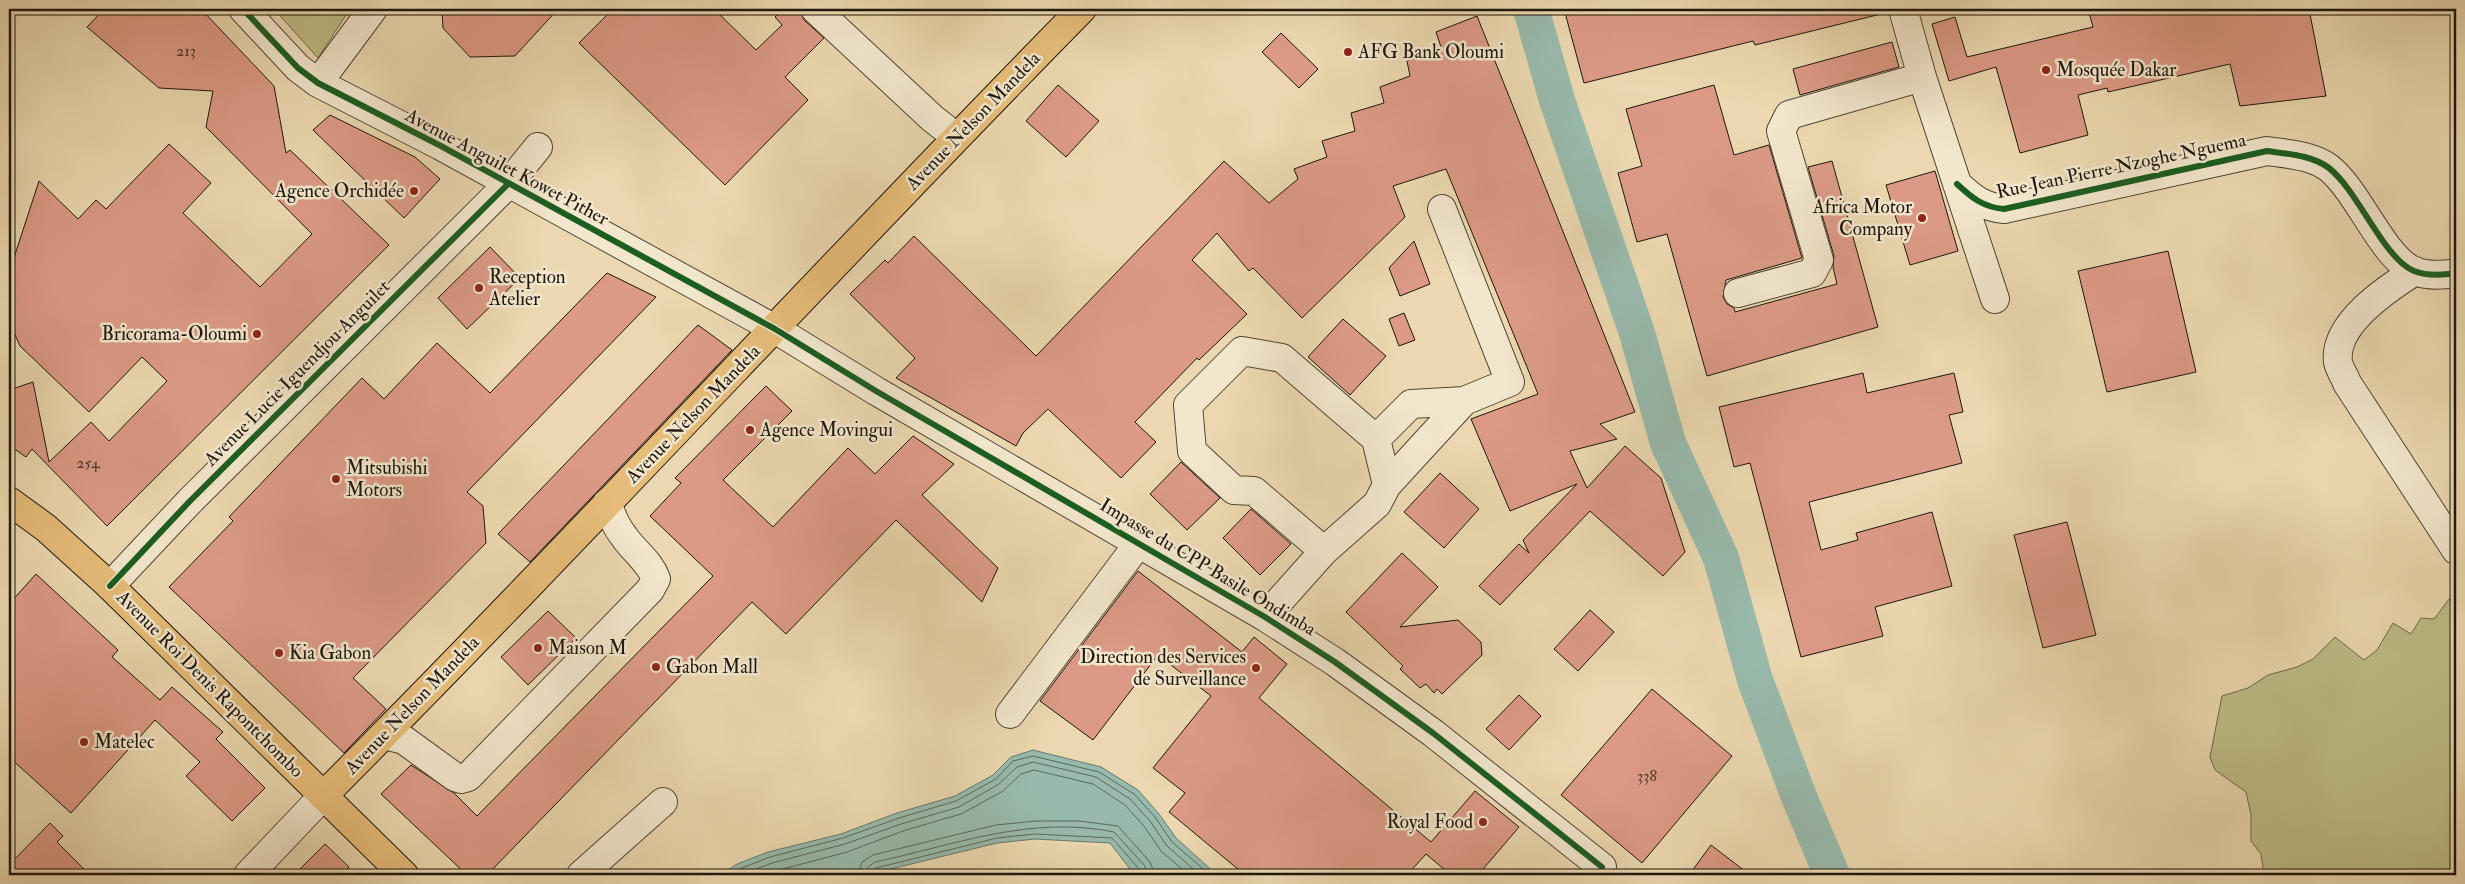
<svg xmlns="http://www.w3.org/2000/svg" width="2465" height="884" viewBox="0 0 2465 884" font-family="'IM FELL Double Pica',serif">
	<rect width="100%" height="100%" fill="#ebd8b0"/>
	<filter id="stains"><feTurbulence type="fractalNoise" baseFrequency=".004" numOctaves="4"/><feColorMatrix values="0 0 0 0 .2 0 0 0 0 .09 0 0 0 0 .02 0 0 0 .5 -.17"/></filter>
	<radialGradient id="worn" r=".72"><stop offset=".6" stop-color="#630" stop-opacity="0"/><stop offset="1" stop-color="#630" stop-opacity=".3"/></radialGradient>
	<path fill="#bebc87" stroke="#6e6a4a" d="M274,9h76l-32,49z
		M2456,590v285h-192l-3,-21 -10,-13v-26l-5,-23 -31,-22 -5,-13 12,-61 26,-8 20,-13 29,-8 16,-8 22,-22 29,23 13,-10 16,-27 18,11 10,-16 13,1z"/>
	<path fill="#98baac" stroke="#67796d" d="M1033,750l68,17 37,23 21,24 17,24 41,37h-79l-8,-6 -20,-26 -75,-4 -38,4 -131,32h-146l17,-11 31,-12 73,-18 56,-21 58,-17 38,-21 18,-18z"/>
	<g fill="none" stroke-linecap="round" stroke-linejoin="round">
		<path stroke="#5b685d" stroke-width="1" d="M729,875l10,-6 31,-12 73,-19 56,-20 57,-17 40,-22 17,-18 20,-5 66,16 35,22 21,23 17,25 38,33
			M740,875l32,-12 73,-19 56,-20 58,-17 40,-23 18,-17 16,-5 63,15 34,22 20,22 17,25 33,29
			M760,875l87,-23 56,-21 58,-17 42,-23 18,-17 13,-4 59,14 32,21 19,21 17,25 28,24
			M858,875l4,-13 11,-7 123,-30 40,-4h43l39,5 32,36 5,13
			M865,875l3,-8 7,-5c80,-17 155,-47 239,-30l31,34 2,9
			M872,875v-4l4,-3 121,-30 38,-4 77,4 28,32 1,5"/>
		<path stroke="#98baac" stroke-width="36" d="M1531,9l26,91 80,233 31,110 53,115 34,122 44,117 33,78"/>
	</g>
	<path fill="#dc9a86" stroke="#1e170e" d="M104,9h97l73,77 12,67 4,-3 99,95 -282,281 -75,-77 -6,8 -17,-12v-55l24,-8 16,80 42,-40 18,19 58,-60 -25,-24 -53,55 -69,-66 -11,-25v-48l30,-92 39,38 18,-19 10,9 63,-65 42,39 -28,30 77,74 52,-53 -106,-107 7,-36 -54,-3 -72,-61z
		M442,9h116l-43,47 -45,1 -27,-29z
		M613,9h101l42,41 26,-25 -7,-8 8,-8h17l4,11 20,18 -39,39 23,23 -83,85 -146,-142z
		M1564,9h316l1,5 -126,31 -2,-4 -169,42z
		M2088,9h221l17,87 -86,10 -10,-42 -122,28 -1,-4 -29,7 10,40 -68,18 -24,-86 -47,14 -17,-57 23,-7 12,40 126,-30z
		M1477,16l158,396 -35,12 17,15 -47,12 17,37 38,-42 36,32 24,74 -22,24 -73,-65 -90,94 -21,-19 40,-42 10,9 -6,-13 54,-56 -67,27 -39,-92 67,-25 -92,-225 -53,17 12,31 -103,101 -49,-50 -4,3 -32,-38 -25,27 55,54 -48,46 -2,-2 -62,64 21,20 -35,36 -73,-69 -25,24 -7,13 -120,-68 19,-20 -65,-64 35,-34 3,3 26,-27 122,120 188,-195 45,42 29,-24 -4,-10 33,-12 -5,-16 33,-10 -4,-18 33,-10 -4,-16 30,-11 -3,-15 35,-11 -6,-18z
		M1281,33l37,36 -19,19 -37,-36z
		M1892,42l7,25 -99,28 -7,-26z
		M1058,85l41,36 -33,36 -40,-36z
		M1714,85l20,70 35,-10 33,113 -76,22 -3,17 4,7 7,4 1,4 102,-28 -4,-17 1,-11 -26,-89 24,-6 46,166 -171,49 -40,-142 -30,8 -19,-69 24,-7 -16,-57z
		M330,115l85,42 25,22 -36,39 -91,-88z
		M1935,171l23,80 -48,14 -24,-80z
		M1414,241l16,43 -30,12 -11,-28z
		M490,247l30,31 -53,51 -29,-31z
		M2168,251l28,121 -89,20 -29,-121z
		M607,273l49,24 -189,195 16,14 3,37 -133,135 33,31 -42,44 -175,-166 64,-66 -4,-4 133,-139 22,21 53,-56 53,50z
		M1404,313l11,27 -16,6 -10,-27z
		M1343,319l43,37 -36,39 -42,-38z
		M698,325l34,25 -202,212 -32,-28z
		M1863,373l4,20 87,-20 9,39 -14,3 13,48 -153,39 12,48 37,-10 -2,-7 76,-21 20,74 -77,21 8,29 -82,21 -51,-194 -16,4 -15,-60z
		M766,386l26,25 -69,69 50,47 75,-79 27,26 38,-38 41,28 -32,31 76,73 -16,34 -86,-82 -110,114 -34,-32 -265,273h-20l-86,-81 30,-29 43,28 23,23 236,-240 -63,-60 31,-33 -6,-5z
		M1181,462l39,36 -33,32 -37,-36z
		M1440,473l39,36 -35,39 -40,-36z
		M1251,509l40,35 -31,31 -37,-37z
		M2067,522l29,113 -53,13 -29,-113z
		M1402,553l36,34 -38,40 58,-7 23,22 1,13 -40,39 -5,-5 -3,4 -8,-9 -6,4 -20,-19 3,-3 -57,-54z
		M1138,571l104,81 12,-15 33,27 -28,34 172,144 44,-51 44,36 -41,48h-27l-25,-21 -19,21h-162l-76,-63 16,-19 -32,-25 58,-72 -53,-41 -65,85 -53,-39z
		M36,574l82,76 -6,7 48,43 12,-13 51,45 -7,7 49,49 -33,33 -46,-45 14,-14 -45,-42 -84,93 -62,-56v-153z
		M1590,610l24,22 -36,39 -24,-22z
		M548,611l28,27 -48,47 -27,-28z
		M1652,689l80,67 -90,107 -81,-68z
		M1519,695l22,21 -32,34 -23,-21z
		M50,823l13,13 -6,6 33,33h-81v-10z
		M325,844l24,23 -8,8h-47z
		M1711,845l39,30h-61z"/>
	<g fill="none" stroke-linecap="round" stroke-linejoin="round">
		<g stroke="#514736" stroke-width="30">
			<path id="minor" d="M243,9l55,59 20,15 123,63 334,183 101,62 389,226 70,45 98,71 169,134
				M815,9l117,109 24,19
				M1903,9l19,68 73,222
				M318,83l55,-74
				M1957,184c15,14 26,23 47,25l263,-58c20,3 45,4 62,17 30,24 54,90 85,103 13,5 30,4 42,2
				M2415,271c-27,17 -82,53 -77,91 1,6 7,15 9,21l109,167
				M1738,293l74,-20 7,-13 -38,-129 8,-16 133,-38
				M1387,485l77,-84
				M1324,551l-70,-60 -20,-1 -42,-39 -4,-46 54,-54 40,7 94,81
				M110,586l79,-84 319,-318 30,-37
				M1265,617l59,-66 53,-47 10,-19 -11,-46 35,-35 53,-3 46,-19 -68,-173
				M1010,714l129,-171
				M384,735l20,5 51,37 6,2 7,-2 182,-187 6,-11c-6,-17 -20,-26 -31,-41 -9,-11 -13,-22 -18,-35
				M248,875l75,-79
				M581,875l82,-73"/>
		</g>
		<g stroke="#1e170e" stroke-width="30">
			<path id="major" d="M9,501l37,27 64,58 294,289
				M323,796c257,-258 503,-527 759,-787"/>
		</g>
		<use href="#minor" stroke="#f2e6cc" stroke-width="28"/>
		<use href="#major" stroke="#e6bc78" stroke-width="28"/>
		<g stroke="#f2e6cc" stroke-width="9">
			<path id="cycleway" d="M243,9l55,59 20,15 123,63 334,183 101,62 389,226 70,45 98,71 169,134
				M1957,184c15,14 26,23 47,25l263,-58c20,3 45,4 62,17 30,24 54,90 85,103 13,5 30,4 42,2
				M110,586l79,-84 319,-318"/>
		</g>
		<use href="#cycleway" stroke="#1b5e20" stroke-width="6"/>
	</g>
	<g fill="#8f2418" stroke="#f2e6cc" stroke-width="2">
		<circle cx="1348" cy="52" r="5"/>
		<circle cx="2046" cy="70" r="5"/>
		<circle cx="414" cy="191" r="5"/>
		<circle cx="1922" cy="218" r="5"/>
		<circle cx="479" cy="288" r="5"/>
		<circle cx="257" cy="334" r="5"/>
		<circle cx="750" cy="430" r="5"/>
		<circle cx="336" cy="479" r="5"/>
		<circle cx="538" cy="648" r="5"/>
		<circle cx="279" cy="653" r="5"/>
		<circle cx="656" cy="667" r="5"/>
		<circle cx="1256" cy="668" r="5"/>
		<circle cx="84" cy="742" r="5"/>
		<circle cx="1483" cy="822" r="5"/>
	</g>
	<g text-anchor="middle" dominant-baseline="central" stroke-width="5" stroke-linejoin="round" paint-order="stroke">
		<g font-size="16" fill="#4e382c">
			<text x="186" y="51">213</text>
			<text x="88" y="463">254</text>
			<text x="1647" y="776">338</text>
		</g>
		<g font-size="19" fill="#1e170e" stroke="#f2e6cc" text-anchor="start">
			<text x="1358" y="52">AFG Bank Oloumi</text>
			<text x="2056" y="70">Mosquée Dakar</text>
			<text x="404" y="191" text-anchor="end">Agence Orchidée</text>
			<text x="1912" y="207" text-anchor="end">Africa Motor<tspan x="1912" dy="22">Company</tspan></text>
			<text x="489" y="277">Reception<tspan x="489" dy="22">Atelier</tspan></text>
			<text x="247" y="334" text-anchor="end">Bricorama-Oloumi</text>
			<text x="760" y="430">Agence Movingui</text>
			<text x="346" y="468">Mitsubishi<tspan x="346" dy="22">Motors</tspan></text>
			<text x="548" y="648">Maison M</text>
			<text x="289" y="653">Kia Gabon</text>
			<text x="1246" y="657" text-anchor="end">Direction des Services<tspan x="1246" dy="22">de Surveillance</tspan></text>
			<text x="666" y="667">Gabon Mall</text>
			<text x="94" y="742">Matelec</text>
			<text x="1473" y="822" text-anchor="end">Royal Food</text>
		</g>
		<g font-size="19" fill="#1e170e" stroke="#f2e6cc">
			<text transform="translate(973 121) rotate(-46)">Avenue Nelson Mandela</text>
			<text transform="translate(2121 166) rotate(-12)">Rue Jean Pierre Nzoghe Nguema</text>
			<text transform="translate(507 167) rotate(28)">Avenue Anguilet Kowet Pither</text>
			<text transform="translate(297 373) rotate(-45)">Avenue Lucie Iguendjou Anguilet</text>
			<text transform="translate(693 414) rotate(-46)">Avenue Nelson Mandela</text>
			<text transform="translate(1208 567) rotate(31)">Impasse du CPP Basile Ondimba</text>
			<text transform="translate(210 684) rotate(45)">Avenue Roi Denis Rapontchombo</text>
			<text transform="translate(412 705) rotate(-46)">Avenue Nelson Mandela</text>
		</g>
	</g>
	<rect width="2465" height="884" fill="none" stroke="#ebd8b0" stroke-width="30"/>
	<rect x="10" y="10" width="2445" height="864" fill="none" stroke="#1e170e" stroke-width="2.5"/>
	<rect x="15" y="15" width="2435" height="854" fill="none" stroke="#1e170e"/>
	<rect width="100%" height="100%" filter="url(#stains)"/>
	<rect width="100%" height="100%" fill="url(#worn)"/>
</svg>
